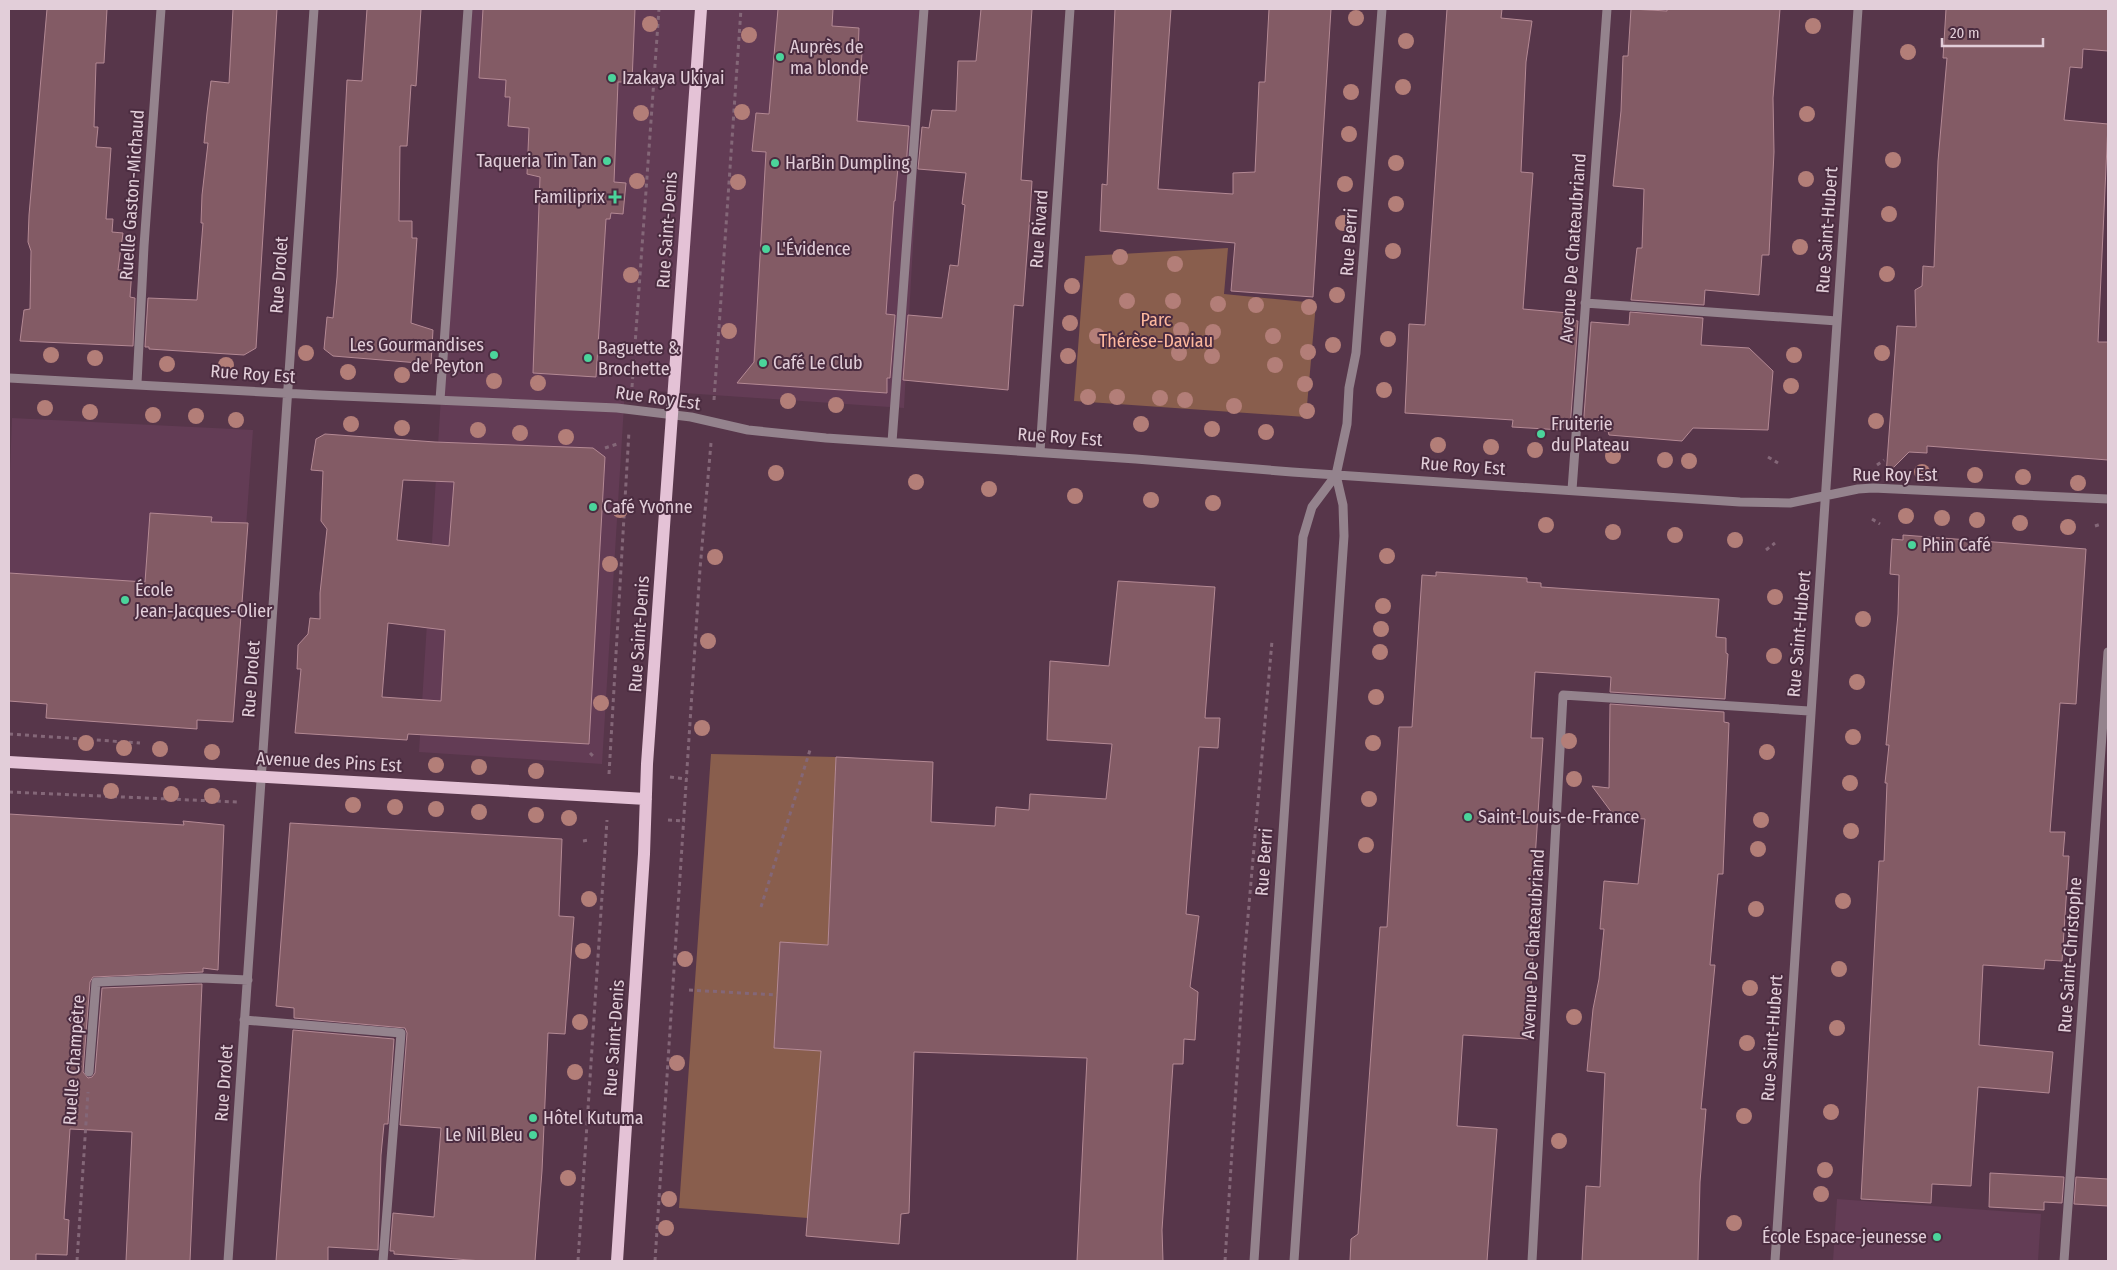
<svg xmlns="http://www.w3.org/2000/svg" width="2117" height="1270" viewBox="0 0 2117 1270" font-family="'Fira Sans Condensed',sans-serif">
	<rect width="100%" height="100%" fill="#57364a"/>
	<path fill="#633c55" d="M465,9h461l-22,399 -279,-19 -23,375 -183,-12z
		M12,418l241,12 -21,292 -223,-21v-202z
		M1837,1199l204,15 -3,47h-205z"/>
	<path fill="#895e4d" d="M1228,248l-4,46 92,9 -10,114 -232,-16 11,-145z
		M711,754l125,3 -8,188 -51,50 -3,53 47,3 -13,167 -129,-10z"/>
	<path fill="#835b65" stroke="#b48994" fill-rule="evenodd" d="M47,9h60l-3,54h-8l-2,64h4l-2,20 15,1 -5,71h7l-1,13 11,1 -5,37h14l-2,27 5,1 -2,48 -113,-5 4,-31 6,-1 1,-58 -3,-9 1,-27z
		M233,9h44l-21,339 -12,7 -95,-6v-2h-4l3,-49 49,2 6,-77h-2l1,-28 6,-52h-4l3,-30 4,-32 18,2z
		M367,9h54l-5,77 -5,-1 -4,61h-7l-1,75h13v17h5l-6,85 22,7 -2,34 -98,-8 -9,-7 3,-32 6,1 4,-41 10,-197 15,1z
		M483,9h152l-3,73h-14l-4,100 12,1 -3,31 -12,-1 -1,6h-4l-10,158 -63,-4 7,-196 -13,-3 2,-46 -21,-2 2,-29h-5l1,-17 -27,-2z
		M778,9h55l-1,17 27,2 -1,25h4l-5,68 52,5 -3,42 -8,-1 -3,34h-1l-8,113 9,1 -5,63h-3v15l-150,-10 17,-21 12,-210 -14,-1 4,-38 13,1z
		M981,9h51l-11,171 11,1 -2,33 -7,92 -9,-1 -6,85 -105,-10 5,-65 34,3 8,-53 8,1 7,-61 -3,-1 4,-31 -48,-4 4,-42 7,1 3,-18 24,1 2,-50h18z
		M1115,9h56l-13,180 75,5v-21l22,-1 4,-90h6l4,-73h62l-18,288 -82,-6 4,-48 -135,-12 2,-47 5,1z
		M1447,9h55l-1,9 31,3 -6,41 -5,110 12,1 -10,136 45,4v7l10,1 -8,107 -8,-1v3l-50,-3 1,-7 -108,-7 4,-89 16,1z
		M1631,9l36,2v-2h113l-7,89 1,54 -5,103h-7l-3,40 -54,-5 -1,15 -73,-5 6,-52h5l2,-59 -31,-3 8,-75 2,-55h5z
		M1946,9h162v42l-25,-2 -1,19 -12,-1 -6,53 44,4 -10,218h10v118l-181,-14v7l-18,-1 -23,23 11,-149 19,1 -1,-37 7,-4 1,-20 11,1 4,-106 9,-103h-4z
		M1630,312l73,6 -2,27 48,3 24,23 -5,59 -75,-2 -11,13 -73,-6 -1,-4 -25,-2 8,-107 38,3z
		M325,434l110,8 158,6 12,9 -16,287 -181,-10 -1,6 -112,-7 6,-64h-4l1,-24 10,-11 2,-16 10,1v-26l7,-64 -6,-8 2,-50 -12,-1 5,-31zM403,480l51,2 -5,64 -52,-6zM388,623l57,7 -4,71 -59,-4z
		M150,513l62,4 -1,5 37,1 -15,199 -36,-2v9l-151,-11 1,-14 -38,-3v-128l136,9z
		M1903,535l183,14 -10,155 -16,-1 -10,129h15l-2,24h6l-7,105 -17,-1 -1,9 -61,-4 -4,80 74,7 -4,41 -71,-6 -7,99 -39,-2 -1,19 -70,-4 18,-338h5l3,-78h-2l4,-38h-3l12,-131 1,-39 -9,-1 2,-35 11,1z
		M1436,572l91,6v4l14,1v4l178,12 -3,38 10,1v15l2,1 -3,45 -115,-7 1,-15 -76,-5 -4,66h12l-13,197h4l-6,104 -65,-4 -6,91 40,3 -10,132h-137l1,-22 7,-5 22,-307h7l12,-200h13l10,-152 14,1z
		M1118,581l97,6 -10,131h15l-2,30 -19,-1 -13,167 13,2 -9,71 8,5 -3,48 -11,-1 -1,25h-10l-11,166 1,31h-86l10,-203 -173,-6 -5,161 -8,1 -2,30 -93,-8 15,-185 -47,-3 6,-106 48,3 8,-188 97,5 -2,60 64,4 1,-19 33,3 1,-16 76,5 6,-55 -65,-4 3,-79 59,5z
		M1610,704l114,8v10l5,1 -6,151h-5l-8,91h5l-14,144h5l-6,73 -2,79h-116l4,-75 14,1 5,-114 -18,-2 6,-62 6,-30 5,-50h-4l4,-48 34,3 7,-65 -30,-2 -23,-31 17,2z
		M9,814l175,11 -1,-4 41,4 -6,145 -15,-2v4l-110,5 -3,5 -7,90 5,6 4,-1 3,-4 7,-85 100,-4 -12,277h-64l6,-129 -62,-3 -6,90 5,1 -2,35 -31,-1v7h-27z
		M290,823l272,16 -3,77 15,1 -9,117 -17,-1 -6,138 -7,90h-53l-88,-7v-3h-4l3,-38 41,4 7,-89 -41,-3 7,-92 -2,-5 -111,-10v-10l-18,-2z
		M293,1030l101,9 -6,85h-4l-3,31 -3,95 -50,-3v14h-52z
		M1990,1173l74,4 -2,26 -18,-1v8l-55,-3z
		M2076,1177l32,2v27l-34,-2z"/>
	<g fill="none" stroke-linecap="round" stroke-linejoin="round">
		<path stroke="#846778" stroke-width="3" stroke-dasharray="4 4" stroke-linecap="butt" d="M632,387l27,-378
			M714,400l27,-391
			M605,448l12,-4
			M1768,457l10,6
			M1877,465l7,-5
			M1872,519l8,5
			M2095,526l6,-2
			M1766,550l9,-7
			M9,734l131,9
			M590,753l4,4
			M609,774l20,-343
			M670,777l17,2
			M9,792l228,10
			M668,820l17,1
			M583,841l6,-1
			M761,907l49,-157
			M689,990l88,5
			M77,1261l11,-169
			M578,1261l29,-441
			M655,1261l45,-692 11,-126
			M1225,1261l19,-299 28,-321"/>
		<path stroke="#94838d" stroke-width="9" d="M1585,303l252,18
			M9,378l310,17 298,13 74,9 57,13 78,8 310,21 156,13 448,30 50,1 68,-14 15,-1 235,11
			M137,383l7,-137 17,-237
			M440,400l28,-391
			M892,442l32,-433
			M1040,452l30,-443
			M1572,490l35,-481
			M244,1020l157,13 -18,228
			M89,1072l7,-90 105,-4 47,2
			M228,1261l86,-1252
			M1254,1261l49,-724 9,-30 24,-32
			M1294,1261l50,-725 -1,-31 -7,-30 11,-51 2,-36 7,-35 26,-344
			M1532,1261l31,-566 246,16
			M1775,1261c26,-417 56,-835 83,-1252
			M2064,1261l44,-609"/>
		<path stroke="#e4c2d6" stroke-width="12" d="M9,762l637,37
			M617,1261l27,-407 3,-90 54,-755"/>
	</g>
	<g fill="#b37e78">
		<circle cx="1356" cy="18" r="8"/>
		<circle cx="650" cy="24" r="8"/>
		<circle cx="1813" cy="26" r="8"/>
		<circle cx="749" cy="35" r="8"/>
		<circle cx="1406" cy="41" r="8"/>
		<circle cx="1908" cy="52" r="8"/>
		<circle cx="1403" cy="87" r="8"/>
		<circle cx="1351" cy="92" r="8"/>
		<circle cx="742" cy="112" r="8"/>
		<circle cx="641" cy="113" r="8"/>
		<circle cx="1807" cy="114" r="8"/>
		<circle cx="1349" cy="134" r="8"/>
		<circle cx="1893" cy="160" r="8"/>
		<circle cx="1396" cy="163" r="8"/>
		<circle cx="1806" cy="179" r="8"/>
		<circle cx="637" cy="181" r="8"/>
		<circle cx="738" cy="182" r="8"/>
		<circle cx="1345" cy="184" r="8"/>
		<circle cx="1396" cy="204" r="8"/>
		<circle cx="1889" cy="214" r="8"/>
		<circle cx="1343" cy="223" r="8"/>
		<circle cx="1800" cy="247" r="8"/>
		<circle cx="1393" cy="251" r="8"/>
		<circle cx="1120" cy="257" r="8"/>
		<circle cx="1175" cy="264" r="8"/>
		<circle cx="1887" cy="274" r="8"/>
		<circle cx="631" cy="275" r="8"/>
		<circle cx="1072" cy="286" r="8"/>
		<circle cx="1337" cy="295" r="8"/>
		<circle cx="1127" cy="301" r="8"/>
		<circle cx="1173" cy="301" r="8"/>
		<circle cx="1218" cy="304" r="8"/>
		<circle cx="1256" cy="305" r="8"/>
		<circle cx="1309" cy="307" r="8"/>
		<circle cx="1070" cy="323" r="8"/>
		<circle cx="1181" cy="330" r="8"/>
		<circle cx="729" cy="331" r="8"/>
		<circle cx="1213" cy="332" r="8"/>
		<circle cx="1097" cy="336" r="8"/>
		<circle cx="1273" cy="336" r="8"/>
		<circle cx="1388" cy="339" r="8"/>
		<circle cx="1333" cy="345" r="8"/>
		<circle cx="1308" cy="352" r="8"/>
		<circle cx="306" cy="353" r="8"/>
		<circle cx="1179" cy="353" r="8"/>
		<circle cx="1882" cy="353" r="8"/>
		<circle cx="51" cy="355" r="8"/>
		<circle cx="1794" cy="355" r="8"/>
		<circle cx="1068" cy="356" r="8"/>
		<circle cx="1212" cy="356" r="8"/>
		<circle cx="95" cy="358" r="8"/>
		<circle cx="167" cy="364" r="8"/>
		<circle cx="226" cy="365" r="8"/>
		<circle cx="1275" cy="365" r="8"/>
		<circle cx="348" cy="372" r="8"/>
		<circle cx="402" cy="375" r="8"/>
		<circle cx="494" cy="381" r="8"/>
		<circle cx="538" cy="383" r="8"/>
		<circle cx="1305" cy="384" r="8"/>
		<circle cx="1791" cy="386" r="8"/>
		<circle cx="1384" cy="390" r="8"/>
		<circle cx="1088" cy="397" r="8"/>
		<circle cx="1117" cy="397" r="8"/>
		<circle cx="1160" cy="398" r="8"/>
		<circle cx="1185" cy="400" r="8"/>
		<circle cx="788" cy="401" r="8"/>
		<circle cx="836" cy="405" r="8"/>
		<circle cx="1234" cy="406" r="8"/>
		<circle cx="45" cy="408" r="8"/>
		<circle cx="1307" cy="411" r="8"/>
		<circle cx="90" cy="412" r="8"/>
		<circle cx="153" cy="415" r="8"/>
		<circle cx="196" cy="416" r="8"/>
		<circle cx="236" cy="420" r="8"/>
		<circle cx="1876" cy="421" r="8"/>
		<circle cx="351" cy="424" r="8"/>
		<circle cx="1141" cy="424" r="8"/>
		<circle cx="402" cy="428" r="8"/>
		<circle cx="1212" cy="429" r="8"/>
		<circle cx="478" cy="430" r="8"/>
		<circle cx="1266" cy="432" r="8"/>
		<circle cx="520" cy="433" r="8"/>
		<circle cx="566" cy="437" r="8"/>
		<circle cx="1438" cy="445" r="8"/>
		<circle cx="1491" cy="447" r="8"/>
		<circle cx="1535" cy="450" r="8"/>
		<circle cx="1613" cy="456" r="8"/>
		<circle cx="1665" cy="460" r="8"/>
		<circle cx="1689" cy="461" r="8"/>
		<circle cx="1922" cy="472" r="8"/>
		<circle cx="776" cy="473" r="8"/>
		<circle cx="1975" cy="475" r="8"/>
		<circle cx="2023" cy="477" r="8"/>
		<circle cx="916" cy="482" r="8"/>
		<circle cx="2078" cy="483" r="8"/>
		<circle cx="989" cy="489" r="8"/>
		<circle cx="1075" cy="496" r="8"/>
		<circle cx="1151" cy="500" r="8"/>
		<circle cx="1213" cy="503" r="8"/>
		<circle cx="620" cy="510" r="8"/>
		<circle cx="1906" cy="516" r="8"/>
		<circle cx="1942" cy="518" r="8"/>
		<circle cx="1977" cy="520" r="8"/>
		<circle cx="2020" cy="523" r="8"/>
		<circle cx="1546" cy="525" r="8"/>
		<circle cx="2068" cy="527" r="8"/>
		<circle cx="1613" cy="532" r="8"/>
		<circle cx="1675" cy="535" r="8"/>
		<circle cx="1735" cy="540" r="8"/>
		<circle cx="1387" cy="556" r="8"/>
		<circle cx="715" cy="557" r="8"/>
		<circle cx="610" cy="564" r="8"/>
		<circle cx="1775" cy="597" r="8"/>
		<circle cx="1383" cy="606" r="8"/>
		<circle cx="1863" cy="619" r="8"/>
		<circle cx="1381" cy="629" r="8"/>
		<circle cx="708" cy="641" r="8"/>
		<circle cx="1380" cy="652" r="8"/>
		<circle cx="1774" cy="656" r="8"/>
		<circle cx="1857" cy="682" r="8"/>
		<circle cx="1376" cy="697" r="8"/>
		<circle cx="601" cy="703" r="8"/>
		<circle cx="702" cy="728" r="8"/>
		<circle cx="1853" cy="737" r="8"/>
		<circle cx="1569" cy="741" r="8"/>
		<circle cx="86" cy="743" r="8"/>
		<circle cx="1373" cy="743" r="8"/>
		<circle cx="124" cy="748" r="8"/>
		<circle cx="160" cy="749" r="8"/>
		<circle cx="212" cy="752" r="8"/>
		<circle cx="1767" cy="752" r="8"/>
		<circle cx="436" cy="765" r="8"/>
		<circle cx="479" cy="767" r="8"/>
		<circle cx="536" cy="771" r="8"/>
		<circle cx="1574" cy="779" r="8"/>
		<circle cx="1850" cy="783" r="8"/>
		<circle cx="111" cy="791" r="8"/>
		<circle cx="171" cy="794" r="8"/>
		<circle cx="212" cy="796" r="8"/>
		<circle cx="1369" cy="799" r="8"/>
		<circle cx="353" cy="805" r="8"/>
		<circle cx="395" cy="807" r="8"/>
		<circle cx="436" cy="809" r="8"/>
		<circle cx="479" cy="812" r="8"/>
		<circle cx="536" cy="815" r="8"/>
		<circle cx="569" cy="818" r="8"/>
		<circle cx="1761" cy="820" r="8"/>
		<circle cx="1851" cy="831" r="8"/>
		<circle cx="1366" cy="845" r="8"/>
		<circle cx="1758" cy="849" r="8"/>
		<circle cx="589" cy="899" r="8"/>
		<circle cx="1843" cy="901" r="8"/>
		<circle cx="1756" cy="909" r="8"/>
		<circle cx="583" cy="951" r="8"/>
		<circle cx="685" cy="959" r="8"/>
		<circle cx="1839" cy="969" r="8"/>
		<circle cx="1750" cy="988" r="8"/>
		<circle cx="1574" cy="1017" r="8"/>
		<circle cx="580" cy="1022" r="8"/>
		<circle cx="1837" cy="1028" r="8"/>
		<circle cx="1747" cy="1043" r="8"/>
		<circle cx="677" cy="1063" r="8"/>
		<circle cx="575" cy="1072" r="8"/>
		<circle cx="1831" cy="1112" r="8"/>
		<circle cx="1744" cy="1116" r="8"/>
		<circle cx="1559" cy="1141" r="8"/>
		<circle cx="1825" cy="1170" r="8"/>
		<circle cx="568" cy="1178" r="8"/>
		<circle cx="1821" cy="1194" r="8"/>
		<circle cx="669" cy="1199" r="8"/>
		<circle cx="1734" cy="1223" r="8"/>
		<circle cx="666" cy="1228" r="8"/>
	</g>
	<g fill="#4bd49b" stroke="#4b2c40" stroke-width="2">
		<circle cx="780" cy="57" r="5"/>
		<circle cx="612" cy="78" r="5"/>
		<circle cx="607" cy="161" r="5"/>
		<circle cx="775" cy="163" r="5"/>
		<path d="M612.5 189.5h5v5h5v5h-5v5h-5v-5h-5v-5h5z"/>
		<circle cx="766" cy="249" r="5"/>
		<circle cx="494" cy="355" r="5"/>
		<circle cx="588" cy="358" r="5"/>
		<circle cx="763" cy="363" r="5"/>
		<circle cx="1541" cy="434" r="5"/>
		<circle cx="593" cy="507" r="5"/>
		<circle cx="1912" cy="545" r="5"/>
		<circle cx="125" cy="600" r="5"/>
		<circle cx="1468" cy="817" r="5"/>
		<circle cx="533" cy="1118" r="5"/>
		<circle cx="533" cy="1135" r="5"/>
		<circle cx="1937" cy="1237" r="5"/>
	</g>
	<g text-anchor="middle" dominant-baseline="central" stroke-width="4" stroke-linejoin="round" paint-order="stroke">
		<g font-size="18" fill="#e2ced9" stroke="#4b2c40" text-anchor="start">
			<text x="790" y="47">Auprès de<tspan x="790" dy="21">ma blonde</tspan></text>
			<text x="622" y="78">Izakaya Ukiyai</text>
			<text x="597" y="161" text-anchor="end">Taqueria Tin Tan</text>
			<text x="785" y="163">HarBin Dumpling</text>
			<text x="605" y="197" text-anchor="end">Familiprix</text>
			<text x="776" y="249">L'Évidence</text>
			<text x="484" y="345" text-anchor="end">Les Gourmandises<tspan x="484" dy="21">de Peyton</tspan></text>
			<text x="598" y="348">Baguette &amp;<tspan x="598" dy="21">Brochette</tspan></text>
			<text x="773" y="363">Café Le Club</text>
			<text x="1551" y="424">Fruiterie<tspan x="1551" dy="21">du Plateau</tspan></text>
			<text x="603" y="507">Café Yvonne</text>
			<text x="1922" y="545">Phin Café</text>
			<text x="135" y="590">École<tspan x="135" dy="21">Jean-Jacques-Olier</tspan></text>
			<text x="1478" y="817">Saint-Louis-de-France</text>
			<text x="543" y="1118">Hôtel Kutuma</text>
			<text x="523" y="1135" text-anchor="end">Le Nil Bleu</text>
			<text x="1927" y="1237" text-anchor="end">École Espace-jeunesse</text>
		</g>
		<g font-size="18" fill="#e2ced9" stroke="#4b2c40">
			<text transform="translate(132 195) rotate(-86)">Ruelle Gaston-Michaud</text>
			<text transform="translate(1039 229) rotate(-86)">Rue Rivard</text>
			<text transform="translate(667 230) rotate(-86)">Rue Saint-Denis</text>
			<text transform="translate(1827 230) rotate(-86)">Rue Saint-Hubert</text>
			<text transform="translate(1349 242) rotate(-86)">Rue Berri</text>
			<text transform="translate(1573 248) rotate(-86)">Avenue De Chateaubriand</text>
			<text transform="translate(279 275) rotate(-86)">Rue Drolet</text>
			<text transform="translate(253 374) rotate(4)">Rue Roy Est</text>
			<text transform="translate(658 398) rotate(8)">Rue Roy Est</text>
			<text transform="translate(1060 437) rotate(4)">Rue Roy Est</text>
			<text transform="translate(1463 466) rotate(4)">Rue Roy Est</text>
			<text x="1895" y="475">Rue Roy Est</text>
			<text transform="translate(639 634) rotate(-86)">Rue Saint-Denis</text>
			<text transform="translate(1799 634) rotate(-85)">Rue Saint-Hubert</text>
			<text transform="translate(251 679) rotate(-86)">Rue Drolet</text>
			<text transform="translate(329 762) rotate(3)">Avenue des Pins Est</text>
			<text transform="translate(1264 862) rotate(-86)">Rue Berri</text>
			<text transform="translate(1533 944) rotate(-87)">Avenue De Chateaubriand</text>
			<text transform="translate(2070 955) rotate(-86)">Rue Saint-Christophe</text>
			<text transform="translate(614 1038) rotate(-86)">Rue Saint-Denis</text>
			<text transform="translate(1772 1038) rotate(-86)">Rue Saint-Hubert</text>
			<text transform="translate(74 1060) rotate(-86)">Ruelle Champêtre</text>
			<text transform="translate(224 1083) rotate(-86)">Rue Drolet</text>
		</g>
		<g font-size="18" fill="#feb99e" stroke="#4b2c40">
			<text x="1156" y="320">Parc<tspan x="1156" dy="21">Thérèse-Daviau</tspan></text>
		</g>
	</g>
	<rect width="2117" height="1270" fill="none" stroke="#e2ced9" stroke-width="20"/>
	<path d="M1942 38v8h101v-8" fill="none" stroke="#e2ced9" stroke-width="2.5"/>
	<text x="1950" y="38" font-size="15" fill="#e2ced9" stroke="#4b2c40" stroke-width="4" paint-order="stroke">20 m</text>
</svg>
